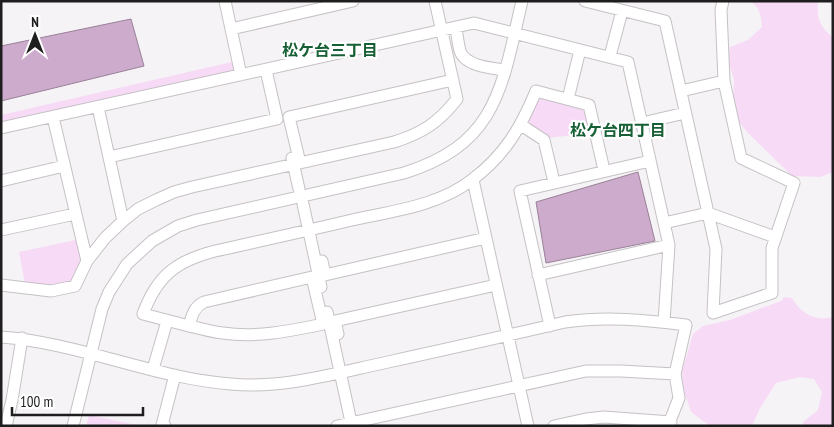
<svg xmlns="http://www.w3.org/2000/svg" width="834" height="427" viewBox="0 0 834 427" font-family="'PT Sans Narrow','Noto Sans JP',sans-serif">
	<rect width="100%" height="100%" fill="#f6f3f6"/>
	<path fill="#f7daf6" d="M750,1h68c-1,17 1,26 15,36v135l-13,5 -28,-1 -45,-44 -10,-13 -4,-14 1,-26 -6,-18 2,-14 18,-7 14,-13c-1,-11 -2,-20 -12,-26z
		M236,61l1,11 -236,54v-11z
		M541,96l42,11 3,4 5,22 -43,5 -19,-13 -1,-4 9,-23z
		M80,239l5,21 -11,24 -23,5 -26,-5 -6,-32z
		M784,297l8,1c8,15 24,24 41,19v109h-30v-4l15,-12 4,-18 -8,-13 -14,-2 -24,6 -16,25 -8,18h-42l-19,-14 -8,-24 -1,-17 11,-37 10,-8 27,-6 51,-19z
		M89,415l52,11h-55z"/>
	<path fill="#cdabcc" stroke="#998198" d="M131,19l13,47 -143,35v-55z
		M638,172l17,69 -109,22 -10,-61z"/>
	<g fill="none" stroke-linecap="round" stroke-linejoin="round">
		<g stroke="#c5c1c5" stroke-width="13">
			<path id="minor" d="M225,1l16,74
				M585,1l80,20 43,192 -44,10
				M456,27c1,8 2,16 4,24 5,15 31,17 45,19
				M231,29l122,-28
				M610,56l12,-45
				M681,91l43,-10
				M568,99l12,-49
				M98,107l25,114
				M53,117l34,144
				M642,123l43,-10
				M521,125l23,15 10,42
				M1,128l473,-105 154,39 41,183 -5,77
				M109,157l168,-38 -11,-49
				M292,158l7,31
				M300,163l-11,-46 164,-37
				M473,180l55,246
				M1,181l63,-15
				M303,204l18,83
				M708,213l8,36 -3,64 59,-20v-45l22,-65 -53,-25 -17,-77 -3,-71 2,-9
				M708,213l67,24
				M1,230l74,-16
				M322,261l3,14 161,-37
				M538,275l131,-30
				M312,277l11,47c-33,7 -67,14 -100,9 -12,-1 -23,-5 -34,-7 3,-11 5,-19 15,-24z
				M1,285l50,6 24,-5 12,-25 18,-23 18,-17 15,-12 18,-9 18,-8 18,-5 202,-45c29,-9 45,-20 63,-43l-22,-98
				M327,312l24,110
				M189,326l-46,-12c14,-38 33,-53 72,-63 45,-10 91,-20 137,-31 41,-9 87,-14 121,-41 32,-24 48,-52 63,-88l53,14 15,65
				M550,326l-30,-135 130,-30
				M338,334l-3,-13 161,-36
				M1,337c79,6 152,41 230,47 53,5 105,-11 157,-22 59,-13 118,-26 177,-40 41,-6 81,-2 121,3l-11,49 4,24 -11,28
				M153,369l14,-48
				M6,426l6,-26 10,-62
				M73,426l29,-117 7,-17 18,-28 25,-23 26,-15 19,-6 207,-47c94,-29 98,-87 118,-172
				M165,426l-3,-1 13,-50
				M337,426l249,-55h35l54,3
				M554,426l32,-7 18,-2 67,5"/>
		</g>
		<use href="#minor" stroke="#fff" stroke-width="11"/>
	</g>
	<g text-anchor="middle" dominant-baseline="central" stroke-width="4.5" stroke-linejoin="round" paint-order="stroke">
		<g font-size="16" font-weight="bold" fill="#176035" stroke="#fff">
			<text x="330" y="50">松ケ台三丁目</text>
			<text x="618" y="130">松ケ台四丁目</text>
		</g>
	</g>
	<rect width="834" height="427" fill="none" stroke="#1f1e1f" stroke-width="5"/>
	<g transform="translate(35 35)" stroke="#ffffff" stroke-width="4" paint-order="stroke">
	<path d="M0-4L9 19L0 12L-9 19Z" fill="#1f1e1f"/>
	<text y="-8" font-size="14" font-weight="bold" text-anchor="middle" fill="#1f1e1f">N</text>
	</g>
	<path d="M12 407v8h131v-8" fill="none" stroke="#1f1e1f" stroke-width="2.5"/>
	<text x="20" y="407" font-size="15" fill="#1f1e1f" stroke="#ffffff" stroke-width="4" paint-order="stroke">100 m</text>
</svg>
